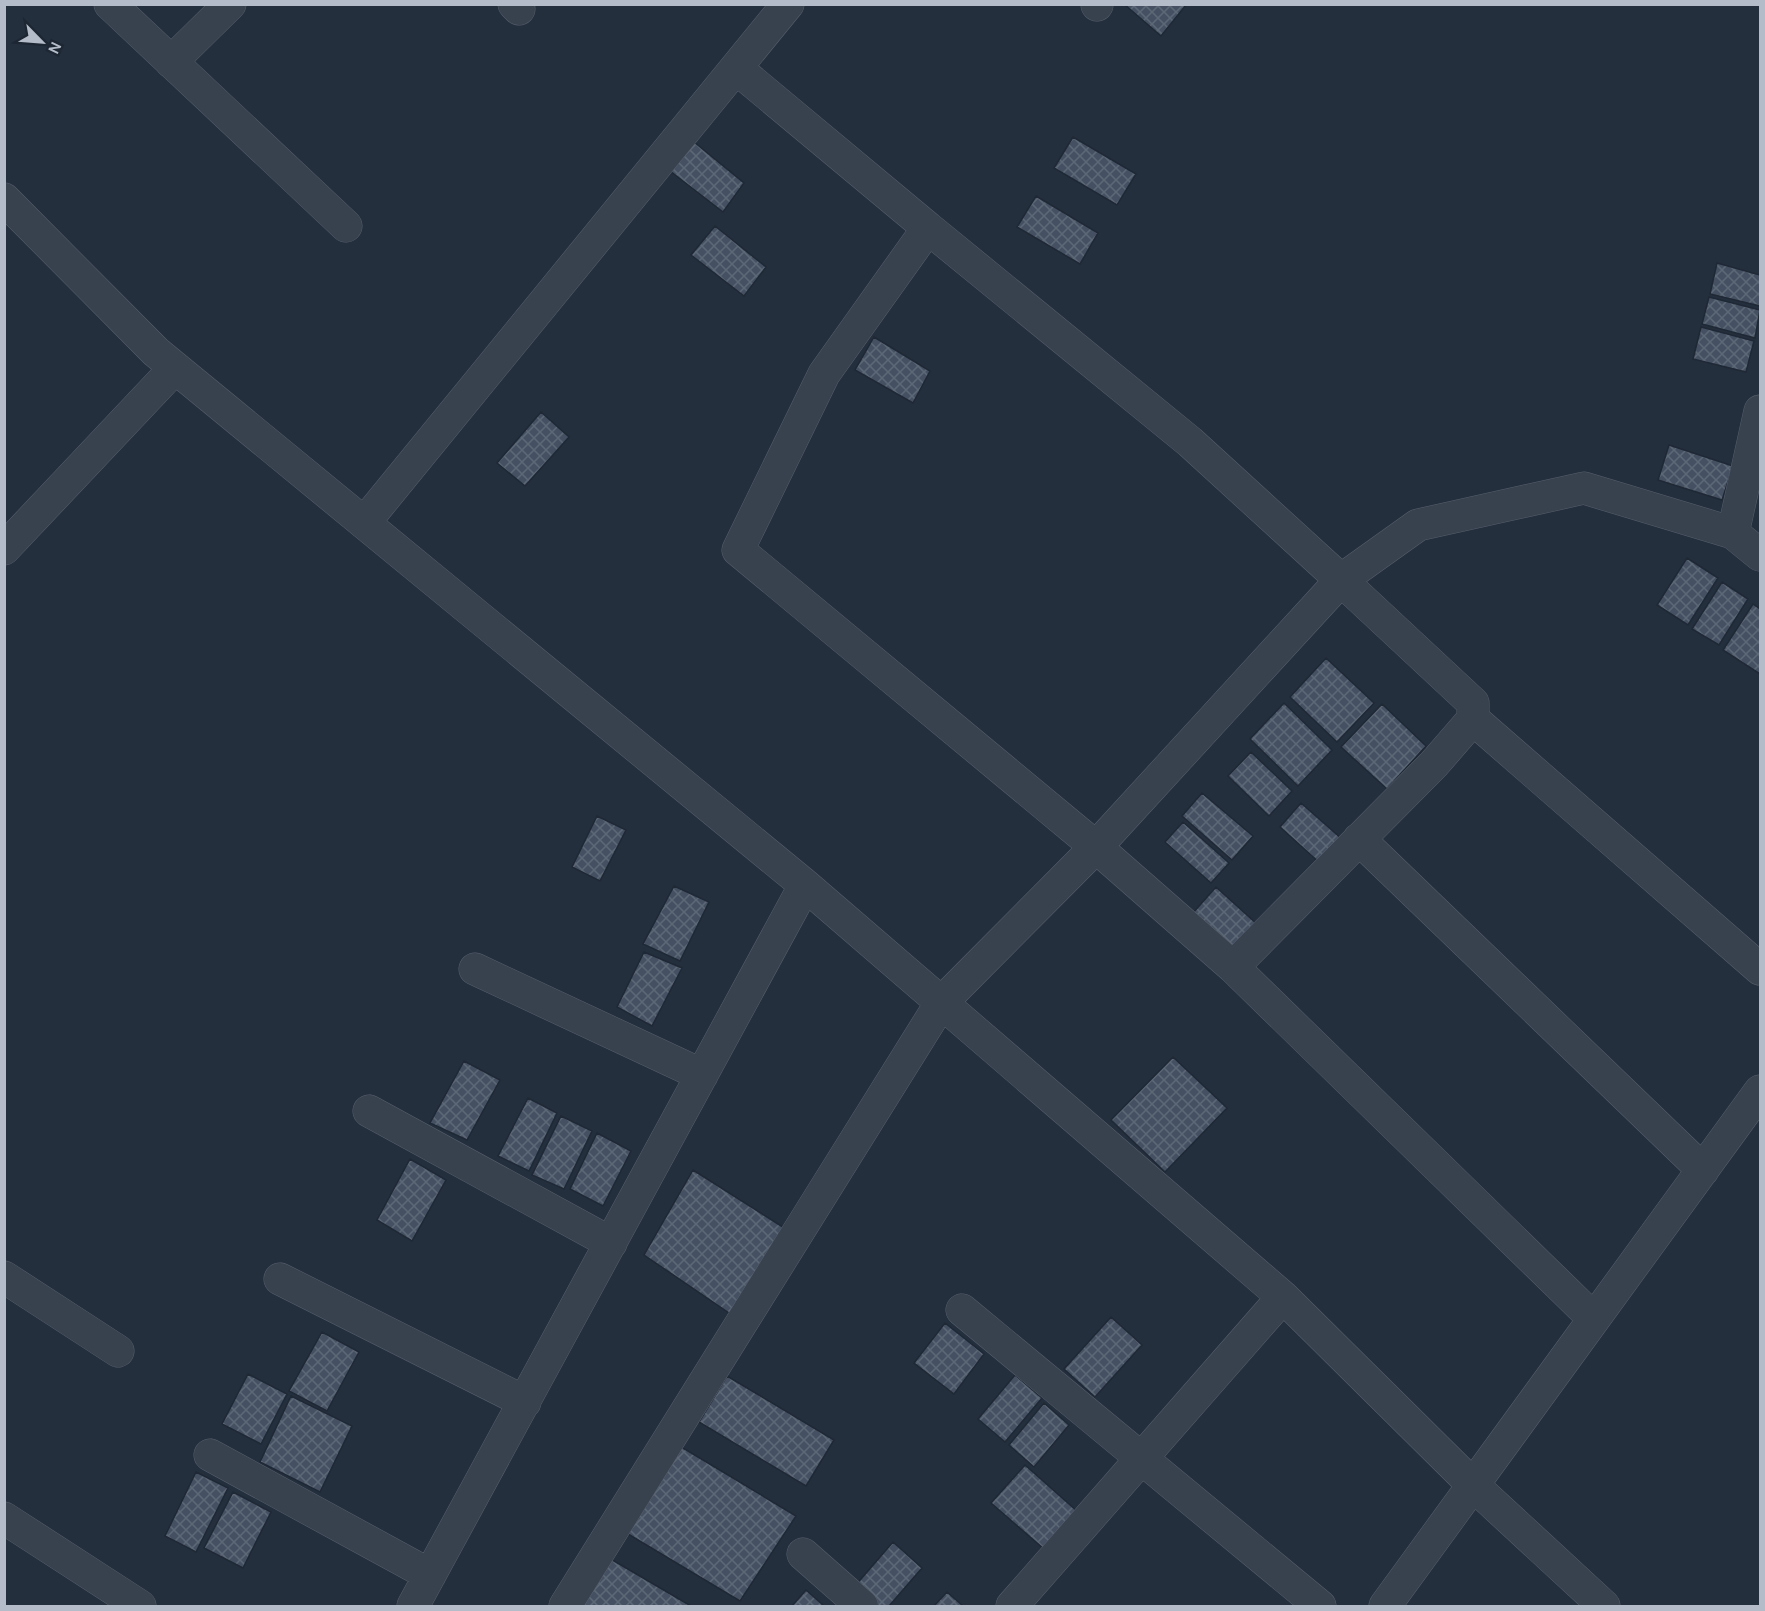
<svg xmlns="http://www.w3.org/2000/svg" width="1765" height="1611" viewBox="0 0 1765 1611" font-family="Karla,sans-serif">
	<defs>
		<pattern id="building-cross-hatch" width="8" height="8" patternUnits="userSpaceOnUse" patternTransform="scale(1.5)"><rect width="8" height="8" fill="#455162"/><path d="M0 0l8 8M0 8l8-8" fill="none" stroke="#5d6877"/></pattern>
	</defs>
	<rect width="100%" height="100%" fill="#242f3e"/>
	<path fill="url(#building-cross-hatch)" stroke="#1f2835" stroke-width="1.5" d="M1124,4h61l1,1 -25,31z
		M1073,137l63,37 -19,31 -63,-37z
		M694,142l50,41 -21,29 -53,-41z
		M1036,196l62,37 -18,31 -63,-37z
		M715,226l51,41 -22,29 -53,-41z
		M1717,263l43,12v31l-50,-12z
		M1709,297l51,13 -5,28 -53,-14z
		M1701,327l53,14 -8,31 -53,-13z
		M874,337l56,34 -17,32 -58,-33z
		M541,412l28,25 -44,49 -28,-23z
		M1669,445l64,21 -11,34 -64,-20z
		M1687,558l31,20 -30,47 -31,-20z
		M1722,582l26,17 -29,46 -27,-16z
		M1753,604l7,5v65l-37,-24z
		M1326,658l48,45 -37,39 -47,-45z
		M1284,703l48,47 -34,36 -48,-47z
		M1382,704l44,42 -39,43 -46,-42z
		M1251,752l41,39 -23,25 -41,-40z
		M1202,793l51,43 -21,24 -50,-44z
		M1301,803l42,37 -22,24 -41,-37z
		M597,816l29,14 -26,51 -28,-14z
		M1183,822l46,41 -18,20 -46,-41z
		M674,886l35,16 -29,59 -37,-17z
		M1216,887l42,38 -24,27 -42,-38z
		M644,952l38,16 -30,58 -35,-19z
		M1173,1057l54,51 -62,64 -54,-52z
		M464,1061l36,19 -33,60 -37,-17z
		M528,1098l29,15 -28,58 -31,-15z
		M561,1116l31,15 -28,58 -32,-14z
		M597,1133l34,18 -28,55 -33,-17z
		M410,1159l36,21 -34,61 -35,-21z
		M693,1170l96,61 -54,86 -91,-62z
		M1111,1317l31,28 -47,52 -31,-28z
		M945,1323l39,31 -30,40 -40,-31z
		M322,1332l37,20 -32,59 -38,-20z
		M248,1374l39,20 -26,50 -39,-20z
		M1015,1375l27,23 -37,44 -27,-23z
		M727,1376l107,64 -28,46 -107,-64z
		M291,1396l61,30 -32,66 -60,-30z
		M1044,1403l25,22 -35,42 -25,-22z
		M678,1445l118,71 -56,85 -117,-70z
		M1025,1465l53,47 -34,37 -53,-46z
		M196,1472l32,16 -32,64 -31,-16z
		M233,1492l38,20 -28,56 -39,-20z
		M893,1542l29,26 -33,38h-10l-24,-20z
		M609,1558l82,48h-114z
		M806,1590l18,16h-32z
		M947,1592l16,14h-29z"/>
	<g fill="none" stroke-linecap="round" stroke-linejoin="round">
		<g stroke="#565f6c" stroke-width="33">
			<path id="minor" d="M110,4l236,222
				M514,4l5,5
				M1097,5v-1
				M171,62l59,-58
				M736,68l192,160
				M4,199l152,153 649,533
				M364,523l424,-519
				M1733,533l27,-122
				M4,549l171,-181
				M1473,719l287,250
				M1359,839l344,331
				M475,969l227,106
				M369,1111l242,132
				M4,1277l114,74
				M280,1279l245,123
				M962,1310l358,296
				M1594,1319l-361,-352 201,-203 39,-45v-16l-132,-123 77,-55 166,-37 149,45 27,22
				M210,1455l220,120
				M4,1518l136,88
				M803,1554l59,52
				M413,1606l392,-721 478,412 190,188 131,121
				M565,1606l376,-603 155,-156 245,-267 -151,-138 -262,-214 -104,146 -86,176 358,297 137,120
				M1012,1606l271,-309
				M1385,1606l375,-515"/>
		</g>
		<use href="#minor" stroke="#38414e" stroke-width="32"/>
	</g>
	<rect width="1765" height="1611" fill="none" stroke="#b4bcc9" stroke-width="12"/>
	<g transform="translate(42 42) rotate(115)" stroke="#1d2633" stroke-width="4.5" paint-order="stroke">
	<path d="M0-4.5L10 22L0 15L-10 22Z" fill="#b4bcc9"/>
	<text y="-9" font-size="16" font-weight="bold" text-anchor="middle" fill="#b4bcc9">N</text>
	</g>
</svg>
